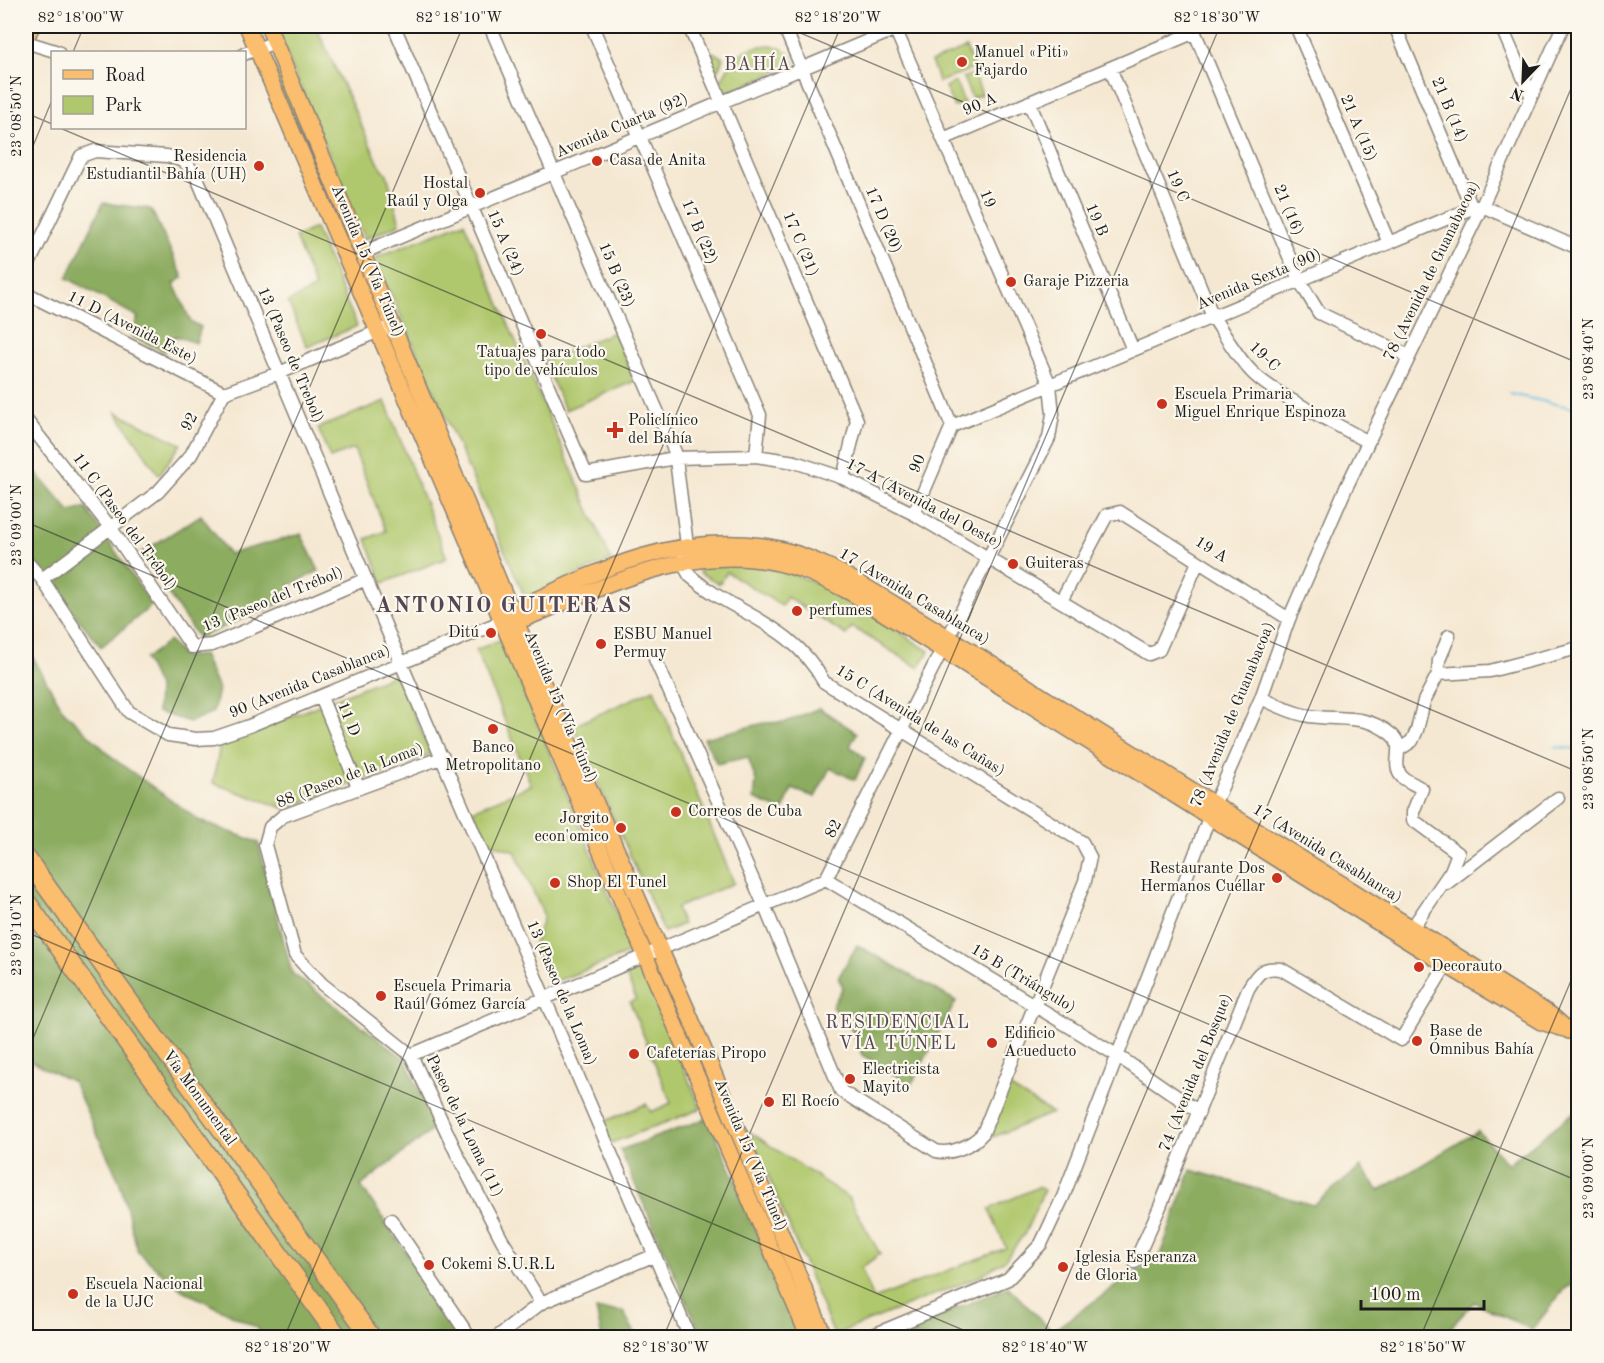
<svg xmlns="http://www.w3.org/2000/svg" width="1604" height="1363" viewBox="0 0 1604 1363" font-family="'Old Standard TT',serif">
	<rect width="100%" height="100%" fill="#fbf7ec"/>
	<filter id="ink" filterUnits="userSpaceOnUse"><feTurbulence type="fractalNoise" baseFrequency=".0167" numOctaves="2"/><feDisplacementMap in="SourceGraphic" scale="12" xChannelSelector="R" yChannelSelector="G"/><feConvolveMatrix kernelMatrix="1 2 1 2 8 2 1 2 1" color-interpolation-filters="sRGB"/></filter>
	<filter id="wash" filterUnits="userSpaceOnUse"><feTurbulence type="fractalNoise" baseFrequency=".008" numOctaves="4" result="noise"/><feDisplacementMap in="SourceGraphic" scale="24" xChannelSelector="R" yChannelSelector="G"/><feGaussianBlur stdDeviation="1.35" result="paint"/><feColorMatrix in="noise" values="0 0 0 0 0 0 0 0 0 0 0 0 0 0 0 0 0 1.4 0 .05"/><feComposite in="paint" operator="in"/></filter>
	<g filter="url(#wash)">
		<rect width="100%" height="100%" fill="#f5e8d2"/>
		<path fill="#b0c86d" stroke="#667244" stroke-width="1.5" d="M275,26h41l63,138 8,10 13,50 -35,15z
			M771,45c13,3 18,7 24,19l-74,31 -3,-9c15,-27 19,-39 53,-41z
			M966,48l8,20 -35,14 -8,-20z
			M713,52l10,6 -9,21 -8,-24z
			M271,60l30,61 82,196h-3l-19,-47 -9,-12 -84,-196z
			M974,74l8,20 -10,4 -9,-20z
			M956,82l8,21 -10,4 -9,-20z
			M464,222l147,338 -86,37 -150,-339z
			M315,228l42,98 -50,21 -19,-45 27,-14 -20,-51z
			M614,332l21,49 -70,29 -21,-49z
			M385,401l62,157 -64,25 -17,-44 20,-8 -32,-82 -24,9 -12,-30z
			M116,412l65,32 -22,31z
			M704,565c24,0 51,-1 74,5 52,12 106,53 151,81l-10,17 -67,-41 -6,8 -59,-38 -5,9 -55,-34 -8,12 -20,-12z
			M502,639l131,313 -82,31 -18,-36 11,-31 -29,-65 -29,-9 -13,-32 58,-25 -55,-135z
			M396,674l35,80 -145,55 -73,-26 7,-38z
			M654,689l80,194 -58,25 7,16 -19,8 -91,-206z
			M659,965l20,46 11,16 106,260 -6,-6 -133,-315z
			M642,969l59,140 -90,34 -8,-21 43,-18 5,8 20,-9 -41,-101 6,-3 -10,-24z
			M1007,1086l45,27 -69,28z
			M750,1132l99,66 31,56 -19,14 13,31 132,-51 -17,-39 49,-22 6,3 -19,43 -21,28 -26,16 -144,58z"/>
		<path fill="#8cac60" stroke="#54643e" stroke-width="1.5" d="M103,203l48,6 32,68 -9,7 17,38 10,5 -5,16 -20,-7 -11,16 -34,-16 7,-19 -71,-39z
			M26,461l44,51 16,-4 66,97 -51,42 -75,-93z
			M201,515l28,39 72,-20 18,37 -29,14 5,12 -97,41 -57,-85z
			M169,641l14,16 20,-2 15,34 -5,23 -23,10 -33,-10 1,-25 -13,-28z
			M26,645l37,65 51,49 86,62 58,21 34,131 113,86 31,68 -75,59 102,151h-201l-6,-10 -74,-37 -44,-38 -18,-69 -47,-101 -47,-23z
			M819,708l38,25 -7,13 15,12 -10,22 -25,-12 -15,29 -23,-8 -9,22 -29,-12 2,-18 -8,-24 -31,7 -13,-26 60,-15 22,-1z
			M857,945l99,56 -45,84 -49,-30 -11,-27 -19,-21 11,-20 -5,-9z
			M1578,1109v174l-13,5 -33,42 -58,-28 -32,35h-553l119,-50 44,44 108,-76 31,-85 122,35 48,-38 18,24 99,-60 30,33z
			M708,1118l98,219h-104l-82,-187z
			M596,1310l27,1 14,26h-35z"/>
		<g fill="none" stroke-linecap="round" stroke-linejoin="round">
			<path stroke="#60bade" stroke-width="2" d="M1510,394l68,15
				M1556,747l22,2"/>
		</g>
	</g>
	<g filter="url(#ink)">
		<g fill="none" stroke-linecap="round" stroke-linejoin="round">
			<g stroke="#888277" stroke-width="15">
				<path id="minor" d="M394,26l192,448 89,-16 81,-2 39,6 48,16 71,36 235,140 10,-4 39,-88
					M490,26l185,426 12,93 -5,17 8,14c47,40 101,46 134,106l258,160 8,15 -5,24 -102,252c-10,12 -32,22 -47,18l-95,-60 -76,-184 -110,-248
					M592,26l168,389 -4,41
					M689,26l168,394 -14,58
					M784,26l168,400
					M1192,26l107,254 20,33 90,43
					M1296,26l93,217
					M1395,26l77,182
					M1501,26l30,69
					M26,42l32,10
					M244,54l31,-12
					M1110,68l103,249c12,18 22,37 37,53 21,24 88,54 118,72
					M1029,102l104,248
					M943,139l252,-107
					M362,253l534,-224
					M26,270l55,-114 14,-5 72,5 17,5 12,14 205,488 289,675
					M26,293l198,100
					M26,420l84,107 82,120 20,-2 154,-66
					M952,426l520,-218 10,-2 96,42
					M914,514l38,-88
					M26,561l16,18 87,133 39,23 28,4 18,-1 35,-12 254,-105
					M42,579l116,-87 33,-37 33,-62 55,-20 107,-45
					M1061,601l46,-86 13,-3 169,107
					M1438,674l52,-3 88,-23
					M321,697l37,90
					M1261,698c13,6 28,14 43,17 30,7 60,-4 88,20 14,12 -2,29 10,42 5,4 14,8 20,12l-9,23v8l45,33 -7,18 -39,57
					M1400,749l12,-8 5,-11 7,-29 14,-27 1,-14 10,-24
					M443,757l-160,59 -13,11 -5,18 30,110 27,29 89,71 46,99 45,86 39,63
					M826,879l292,177 81,56
					M1447,883l111,-85
					M1569,1031l9,-12
					M411,1055l415,-176 223,-441 4,-24 -3,-29 -156,-359
					M391,1220l79,118
					M1135,1262l24,-53 89,-220c9,-15 14,-23 33,-20l120,71 45,-75
					M496,1338l45,-35 114,-48
					M866,1338l142,-59 33,-35 22,-47 151,-392 47,-107 28,-79 56,-129 137,-284 81,-180"/>
			</g>
			<g stroke="#888277" stroke-width="18">
				<path id="major" d="M247,26l562,1312
					M268,26l248,596 172,390 137,326
					M26,38l6,-12
					M507,617l7,-7c84,-39 154,-76 249,-64 53,7 99,39 144,66 48,29 94,58 141,88 167,105 334,211 503,315l18,16
					M508,622h8c90,-35 184,-87 283,-53 19,6 37,16 54,25l593,371 95,57 23,7"/>
			</g>
			<g stroke="#888277" stroke-width="21">
				<path id="highway" d="M26,858l346,480
					M26,901l313,437"/>
			</g>
			<use href="#minor" stroke="#fff" stroke-width="12"/>
			<use href="#major" stroke="#fbbd6e" stroke-width="15"/>
			<use href="#highway" stroke="#fbbd6e" stroke-width="18"/>
		</g>
	</g>
	<path fill="none" stroke="#1c1c1c" stroke-width="1.5" stroke-opacity="0.45" d="M784,26l794,337M73,52l11,-26M26,113l26,11M60,128l1518,644M26,163l26,-63M26,522l1552,659M26,932l956,406M26,1055l437,-1029M284,1338l557,-1312M663,1338l557,-1312M1042,1338l536,-1266M1420,1338l158,-374"/>
	<g fill="#c8321e" stroke="#fbf7ec" stroke-width="2">
		<circle cx="962" cy="62" r="6"/>
		<circle cx="597" cy="161" r="6"/>
		<circle cx="259" cy="166" r="6"/>
		<circle cx="480" cy="193" r="6"/>
		<circle cx="1011" cy="282" r="6"/>
		<circle cx="541" cy="334" r="6"/>
		<circle cx="1162" cy="404" r="6"/>
		<path d="M612 421h6v6h6v6h-6v6h-6v-6h-6v-6h6z"/>
		<circle cx="1013" cy="564" r="6"/>
		<circle cx="797" cy="611" r="6"/>
		<circle cx="491" cy="633" r="6"/>
		<circle cx="601" cy="644" r="6"/>
		<circle cx="493" cy="729" r="6"/>
		<circle cx="676" cy="812" r="6"/>
		<circle cx="621" cy="828" r="6"/>
		<circle cx="1277" cy="878" r="6"/>
		<circle cx="555" cy="883" r="6"/>
		<circle cx="1419" cy="967" r="6"/>
		<circle cx="381" cy="996" r="6"/>
		<circle cx="1417" cy="1041" r="6"/>
		<circle cx="992" cy="1043" r="6"/>
		<circle cx="634" cy="1054" r="6"/>
		<circle cx="850" cy="1079" r="6"/>
		<circle cx="769" cy="1102" r="6"/>
		<circle cx="429" cy="1265" r="6"/>
		<circle cx="1063" cy="1267" r="6"/>
		<circle cx="73" cy="1294" r="6"/>
	</g>
	<g text-anchor="middle" dominant-baseline="central" stroke-width="4.5" stroke-linejoin="round" paint-order="stroke">
		<g font-size="16" fill="#1c1c1c" stroke="#fbf7ec" text-anchor="start">
			<text x="974" y="53">Manuel «Piti»<tspan x="974" dy="18">Fajardo</tspan></text>
			<text x="247" y="157" text-anchor="end">Residencia<tspan x="247" dy="18">Estudiantil Bahía (UH)</tspan></text>
			<text x="609" y="161">Casa de Anita</text>
			<text x="468" y="184" text-anchor="end">Hostal<tspan x="468" dy="18">Raúl y Olga</tspan></text>
			<text x="1023" y="282">Garaje Pizzeria</text>
			<text x="541" y="353" text-anchor="middle">Tatuajes para todo<tspan x="541" dy="18">tipo de vehículos</tspan></text>
			<text x="1174" y="395">Escuela Primaria<tspan x="1174" dy="18">Miguel Enrique Espinoza</tspan></text>
			<text x="628" y="421">Policlínico<tspan x="628" dy="18">del Bahía</tspan></text>
			<text x="1025" y="564">Guiteras</text>
			<text x="809" y="611">perfumes</text>
			<text x="479" y="633" text-anchor="end">Ditú</text>
			<text x="613" y="635">ESBU Manuel<tspan x="613" dy="18">Permuy</tspan></text>
			<text x="493" y="748" text-anchor="middle">Banco<tspan x="493" dy="18">Metropolitano</tspan></text>
			<text x="688" y="812">Correos de Cuba</text>
			<text x="609" y="819" text-anchor="end">Jorgito<tspan x="609" dy="18">econ'omico</tspan></text>
			<text x="1265" y="869" text-anchor="end">Restaurante Dos<tspan x="1265" dy="18">Hermanos Cuéllar</tspan></text>
			<text x="567" y="883">Shop El Tunel</text>
			<text x="1431" y="967">Decorauto</text>
			<text x="393" y="987">Escuela Primaria<tspan x="393" dy="18">Raúl Gómez García</tspan></text>
			<text x="1429" y="1032">Base de<tspan x="1429" dy="18">Ómnibus Bahía</tspan></text>
			<text x="1004" y="1034">Edificio<tspan x="1004" dy="18">Acueducto</tspan></text>
			<text x="646" y="1054">Cafeterías Piropo</text>
			<text x="862" y="1070">Electricista<tspan x="862" dy="18">Mayito</tspan></text>
			<text x="781" y="1102">El Rocío</text>
			<text x="1075" y="1258">Iglesia Esperanza<tspan x="1075" dy="18">de Gloria</tspan></text>
			<text x="441" y="1265">Cokemi S.U.R.L</text>
			<text x="85" y="1285">Escuela Nacional<tspan x="85" dy="18">de la UJC</tspan></text>
		</g>
		<g font-size="16" fill="#1c1c1c" stroke="#fbf7ec">
			<text transform="translate(980 105) rotate(-23)">90 A</text>
			<text transform="translate(1449 110) rotate(67)">21 B (14)</text>
			<text transform="translate(622 126) rotate(-23)">Avenida Cuarta (92)</text>
			<text transform="translate(1358 128) rotate(67)">21 A (15)</text>
			<text transform="translate(1177 186) rotate(67)">19 C</text>
			<text transform="translate(987 199) rotate(67)">19</text>
			<text transform="translate(1288 210) rotate(67)">21 (16)</text>
			<text transform="translate(883 220) rotate(67)">17 D (20)</text>
			<text transform="translate(1096 220) rotate(67)">19 B</text>
			<text transform="translate(699 232) rotate(67)">17 B (22)</text>
			<text transform="translate(505 243) rotate(67)">15 A (24)</text>
			<text transform="translate(800 244) rotate(67)">17 C (21)</text>
			<text transform="translate(367 261) rotate(67)">Avenida 15 (Vía Túnel)</text>
			<text transform="translate(1432 271) rotate(-64)">78 (Avenida de Guanabacoa)</text>
			<text transform="translate(616 275) rotate(67)">15 B (23)</text>
			<text transform="translate(1259 280) rotate(-23)">Avenida Sexta (90)</text>
			<text transform="translate(132 328) rotate(27)">11 D (Avenida Este)</text>
			<text transform="translate(290 355) rotate(67)">13 (Paseo de Trebol)</text>
			<text transform="translate(1264 357) rotate(44)">19-C</text>
			<text transform="translate(190 422) rotate(-62)">92</text>
			<text transform="translate(918 464) rotate(-67)">90</text>
			<text transform="translate(924 504) rotate(28)">17 A (Avenida del Oeste)</text>
			<text transform="translate(124 522) rotate(54)">11 C (Paseo del Trébol)</text>
			<text transform="translate(1211 550) rotate(32)">19 A</text>
			<text transform="translate(914 597) rotate(31)">17 (Avenida Casablanca)</text>
			<text transform="translate(273 600) rotate(-22)">13 (Paseo del Trébol)</text>
			<text transform="translate(310 682) rotate(-22)">90 (Avenida Casablanca)</text>
			<text transform="translate(560 707) rotate(67)">Avenida 15 (Vía Túnel)</text>
			<text transform="translate(1233 715) rotate(-68)">78 (Avenida de Guanabacoa)</text>
			<text transform="translate(348 719) rotate(68)">11 D</text>
			<text transform="translate(920 721) rotate(32)">15 C (Avenida de las Cañas)</text>
			<text transform="translate(350 776) rotate(-21)">88 (Paseo de la Loma)</text>
			<text transform="translate(834 829) rotate(-62)">82</text>
			<text transform="translate(1327 854) rotate(32)">17 (Avenida Casablanca)</text>
			<text transform="translate(1023 979) rotate(31)">15 B (Triángulo)</text>
			<text transform="translate(561 993) rotate(67)">13 (Paseo de la Loma)</text>
			<text transform="translate(1196 1073) rotate(-68)">74 (Avenida del Bosque)</text>
			<text transform="translate(199 1098) rotate(54)">Vía Monumental</text>
			<text transform="translate(464 1126) rotate(64)">Paseo de la Loma (11)</text>
			<text transform="translate(750 1155) rotate(67)">Avenida 15 (Vía Túnel)</text>
		</g>
		<g font-size="18" letter-spacing="1.5" fill="#564654" stroke="#fbf7ec">
			<text x="758" y="65">BAHÍA</text>
			<text x="898" y="1023">RESIDENCIAL<tspan x="898" dy="21">VÍA TÚNEL</tspan></text>
		</g>
		<g font-size="22" font-weight="bold" letter-spacing="1.5" fill="#564654" stroke="#fbf7ec">
			<text x="504" y="606">ANTONIO GUITERAS</text>
		</g>
	</g>
	<rect width="1604" height="1363" fill="none" stroke="#fbf7ec" stroke-width="66"/>
	<rect x="51" y="51" width="195" height="78" fill="#fbf7ec" stroke="#a29f99" stroke-width="1.5"/>
	<rect x="63" y="70" width="30" height="9" fill="#fbbd6e" stroke="#a29f99" stroke-width="1.5"/>
	<text x="105" y="81" font-size="18" fill="#1c1c1c">Road</text>
	<rect x="63" y="96" width="30" height="18" fill="#b0c86d" stroke="#a29f99" stroke-width="1.5"/>
	<text x="105" y="111" font-size="18" fill="#1c1c1c">Park</text>
	<g transform="translate(1523 81) rotate(203)" stroke="#fbf7ec" stroke-width="4.5" paint-order="stroke">
	<path d="M0-4.5L10 22L0 15L-10 22Z" fill="#1c1c1c"/>
	<text y="-9" font-size="16" font-weight="bold" text-anchor="middle" fill="#1c1c1c">N</text>
	</g>
	<path d="M1361 1300v9h123v-9" fill="none" stroke="#1c1c1c" stroke-width="3"/>
	<text x="1370" y="1300" font-size="18" fill="#1c1c1c" stroke="#fbf7ec" stroke-width="4.5" paint-order="stroke">100 m</text>
	<rect x="33" y="33" width="1538" height="1297" fill="none" stroke="#1c1c1c" stroke-width="2"/>
	<g font-size="15" text-anchor="middle" fill="#1c1c1c">
		<text x="81" y="22">82°18'00"W</text>
		<text x="459" y="22">82°18'10"W</text>
		<text x="838" y="22">82°18'20"W</text>
		<text x="1217" y="22">82°18'30"W</text>
		<text transform="translate(16 116) rotate(-90)" y="5">23°08'50"N</text>
		<text transform="translate(1588 359) rotate(-90)" y="5">23°08'40"N</text>
		<text transform="translate(16 525) rotate(-90)" y="5">23°09'00"N</text>
		<text transform="translate(1588 769) rotate(-90)" y="5">23°08'50"N</text>
		<text transform="translate(16 935) rotate(-90)" y="5">23°09'10"N</text>
		<text transform="translate(1588 1178) rotate(-90)" y="5">23°09'00"N</text>
		<text x="288" y="1352">82°18'20"W</text>
		<text x="666" y="1352">82°18'30"W</text>
		<text x="1045" y="1352">82°18'40"W</text>
		<text x="1423" y="1352">82°18'50"W</text>
	</g>
</svg>
